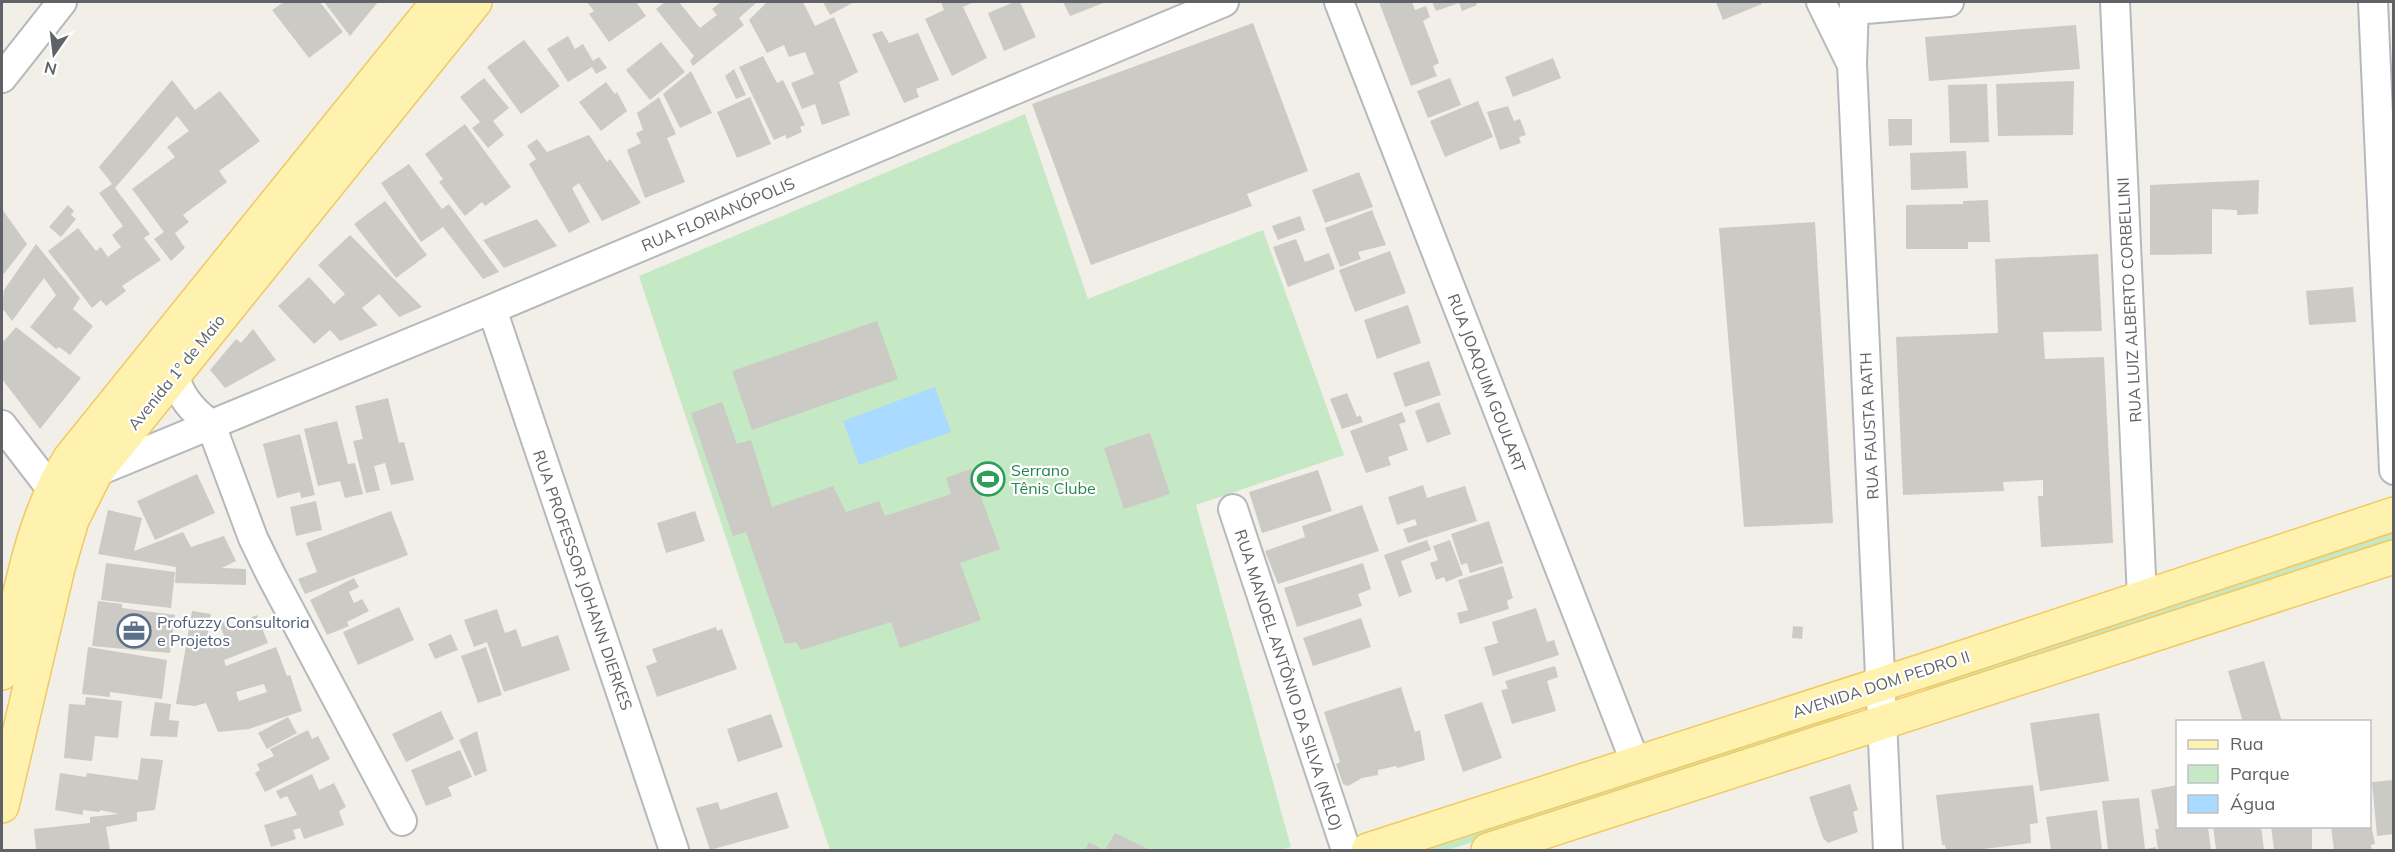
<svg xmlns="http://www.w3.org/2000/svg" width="2395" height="852" viewBox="0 0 2395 852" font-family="Mulish,sans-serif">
	<rect width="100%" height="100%" fill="#f1efe8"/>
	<path fill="#c5e8c5" d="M1025,114l63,185 175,-69 81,225 -148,50 95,342 -12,3h-449l-191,-574z
		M2393,532v12l-465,150 -4,-10z
		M1840,712l9,9 -401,129h-37z"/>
	<path fill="#aadaff" d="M935,387l16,45 -92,33 -16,-44z"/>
	<path fill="#cccac5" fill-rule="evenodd" d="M284,2h36l23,30 -34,26 -37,-48z
		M324,2h54l-28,34z
		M587,2h49l10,14 -37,26 -20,-28 5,-3z
		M665,2h14l21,26 17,-13 -5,-6 9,-7h36l-18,16 5,7 -51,41 -3,-5 4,-5 -38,-47z
		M767,2h36l12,24 19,-9 24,55 -19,10 11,33 -28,10 -7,-21 -13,5 -11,-26 23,-9 -9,-22 -16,5 -5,-12 -17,8 -18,-33z
		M823,2h31l-24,13z
		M941,2h33l-11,5 24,51 -35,18 -27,-57 19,-9z
		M1014,2h6l16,35 -32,14 -16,-38z
		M1063,2h43l-36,14z
		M1379,2h33l3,8 11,-4 4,11 -7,4 16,42 -6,3 4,10 -26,10z
		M1432,2h44l1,3 -15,6 -3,-8 -23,8z
		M1716,2h45l1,2 -39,16z
		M1253,23l55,148 -61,23 5,12 -161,59 -59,-161z
		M2076,25l4,44 -151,12 -4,-44z
		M882,31l7,12 29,-10 21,47 -23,9 3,8 -15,6 -32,-69z
		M568,36l7,13 8,-5 10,17 6,-4 8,11 -11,6 -4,-7 -24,15 -21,-33z
		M524,40l36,46 -39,28 -34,-47z
		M661,42l24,30 -35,28 -24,-30z
		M763,56l14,27 6,-3 22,45 -5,2 2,5 -15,7 -2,-4 -11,5 -35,-73z
		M1553,58l8,20 -48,19 -8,-20z
		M734,69l12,26 -10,4 -11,-23z
		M691,71l21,42 -32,15 -17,-34z
		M484,78l25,30 -16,13 11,14 -16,13 -16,-20 8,-6 -20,-25z
		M1450,78l11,27 -33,13 -11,-27z
		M172,80l23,30 25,-19 40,50 -41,30 8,11 -44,33 6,7 -14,11 10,15 -14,13 -17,-22 10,-7 -32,-43 43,-32 -8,-10 22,-16 -12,-15 -62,72 35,46 -6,4 17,22 -39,26 4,5 -20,15 -5,-6 -9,8 -44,-57 30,-23 18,23 5,-4 7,10 13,-10 -9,-12 11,-9 -24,-33 13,-9 -13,-17z
		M2074,81l-1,54 -75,1 -2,-52z
		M606,82l9,12 2,-2 10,19 -26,20 -22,-29z
		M1987,84l2,58 -39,1 -2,-58z
		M659,97l17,37 -9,4 18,44 -40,16 -18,-48 14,-7 -5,-10 7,-3 -6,-17z
		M750,97l21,47 -34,14 -20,-46z
		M1478,101l15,36 -48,20 -15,-36z
		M1508,106l6,15 6,-2 6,16 -7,2 2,6 -21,7 -13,-38z
		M1888,119h24v26l-23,1z
		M465,124l46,63 -26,19 -3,-4 -17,14 -26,-34 4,-3 -18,-25z
		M589,135l18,27 3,-3 31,44 -39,18 -23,-38 -7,5 18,34 -21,11 -40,-69 7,-5 -9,-13 10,-7 10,13z
		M1966,151l2,37 -57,2 -1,-37z
		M409,164l33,45 7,-5 50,68 -16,7 -40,-52 -22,15 -40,-59z
		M1359,172l14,35 -48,16 -13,-33z
		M2259,180l-1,34 -21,1v-5l-25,-1v45l-62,1v-70z
		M1988,200l2,42h-22v7h-62v-44l57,-1v-3z
		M385,201l42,54 -31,23 -42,-54z
		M68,205l6,6 -3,4 5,4 -15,18 -12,-10z
		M2,209l25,35 -24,31 -1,-1z
		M1372,210l14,35 -28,7 3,7 -21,8 -15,-39z
		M1300,216l5,14 -27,10 -6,-14z
		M537,219l20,27 -53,22 -21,-28z
		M1815,222l18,301 -89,4 -25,-299z
		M350,235l72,72 -23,10 -20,-23 -17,14 16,17 -38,16 -10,-11 -16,14 -36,-38 31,-29 25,27 11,-10 -27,-29z
		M1296,239l9,23 24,-9 6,16 -47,18 -15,-40z
		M36,244l44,54 -7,11 20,17 -23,29 -11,-8 -3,2 -26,-22 26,-32 -12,-17 -32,43 -10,-13 2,-18z
		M1390,251l16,42 -51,19 -16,-42z
		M2098,254l4,77 -59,1 2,27 59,-2 9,186 -72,4 -3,-51h5v-16l-40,2 1,9 -101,4 -7,-158 102,-4 -3,-74z
		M2353,287l3,35 -47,3 -3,-34z
		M1408,305l13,38 -44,16 -13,-39z
		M877,321l21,58 -146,51 -20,-59z
		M16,327l65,51 -41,51 -38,-50v-40l2,2z
		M253,329l23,31 -51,28 -15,-18 26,-31 5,4z
		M1429,361l12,34 -36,12 -12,-34z
		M1347,393l10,24 3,-2 3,7 -21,7 -12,-30z
		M388,398l11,45 5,-1 10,38 -23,5 -6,-22 -11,3 6,24 -14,3 -13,-52 10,-2 -8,-33z
		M722,402l15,42 14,-4 21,67 61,-21 13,26 33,-11 6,15 66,-22 -5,-16 25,-9 29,80 -40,14 21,57 -81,28 -9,-26 -90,28 -5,-8 -11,2 -39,-112 -13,4 -42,-123z
		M1439,402l12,32 -24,9 -12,-32z
		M1402,412l4,10 -7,2 9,26 -20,7 3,8 -25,8 -16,-42z
		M337,421l11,43 7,-1 8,31 -18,4 -5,-17 -22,5 -14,-57z
		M1150,433l20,61 -46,15 -20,-61z
		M300,434l15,61 -14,3 -1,-6 -23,6 -14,-54z
		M1318,470l14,41 -70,22 -13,-41z
		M197,474l18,39 -60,27 -18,-39z
		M1423,485l4,13 38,-12 12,35 -69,22 -5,-14 14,-4 -2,-6 -18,6 -9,-28z
		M316,501l6,29 -26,6 -6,-29z
		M1362,505l17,46 -101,33 -13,-33 40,-14 -3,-11z
		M108,510l34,8 -8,33 49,-19 8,15 33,-11 12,25 -14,7 24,1v16l-71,-2 1,-16 -78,-13z
		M391,511l17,44 -103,39 -7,-15 19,-7 -11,-29z
		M695,511l10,30 -39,12 -9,-30z
		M1489,521l14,42 -33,10 -3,-10 -6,2 -10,-31z
		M1427,540l4,10 -30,11 11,31 -13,5 -15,-42z
		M1450,540l13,35 -17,7 -2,-5 -8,3 -6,-17 8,-3 -5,-14z
		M106,563l69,9 -4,36 -70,-8z
		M1363,563l8,26 -13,5 4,12 -65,21 -13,-39z
		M1503,566l10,32 -6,3 2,8 -49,15 -3,-11 11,-3 -10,-30z
		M354,578l5,9 -10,5 5,11 8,-4 7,12 -22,11 2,4 -22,9 -17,-35z
		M98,601l24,3v4l53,7 -5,38 -78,-7z
		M399,607l15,33 -56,25 -15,-33z
		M1536,608l11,34 7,-2 5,15 -66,21 -9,-29 14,-4 -6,-21z
		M497,609l8,24 11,-4 6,18 36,-12 12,35 -66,22 -17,-50 -13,5 -10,-27z
		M192,611l19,3 -6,35 21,-8 -7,-18 8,-3 3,6 27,-11 11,28 -44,17 2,6 50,-19 11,29 3,-1 12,36 -53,18 -31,3 -12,-29 -11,3 -19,-2zM264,684l3,8 -28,9 -3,-9z
		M1361,618l10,29 -58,19 -10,-28z
		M1793,626l10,1 -1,12 -10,-1z
		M716,627l1,4 5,-2 15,40 -80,28 -11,-31 11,-4 -5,-13z
		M451,634l7,16 -23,9 -7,-15z
		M88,647l79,13 -5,39 -52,-7v5l-28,-3z
		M486,647l16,48 -24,8 -17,-47z
		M2264,661l18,61h-39l-15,-51z
		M1555,666l3,11 -11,4 9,30 -44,13 -11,-34 7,-1 -3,-8z
		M1401,687l14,45 5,-2 5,30 -28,8 -1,-2 -18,4v5l-16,3 -14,8 -5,-2 -7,-20 4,-2 -16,-50z
		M86,697l36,4 -4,37 -23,-2 -3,25 -28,-3 5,-54 16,1z
		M155,702l16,2 -2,16 10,1 -2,16 -27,-1z
		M1482,702l20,56 -39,14 -19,-57z
		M441,711l13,28 -48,23 -14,-28z
		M2099,713l10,68 -69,10 -10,-68z
		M771,714l12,33 -45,15 -11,-33z
		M288,717l9,16 -30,16 -9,-16z
		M308,730l4,9 6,-3 12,23 -65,33 -10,-19 5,-3 -3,-6 17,-8 -4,-7z
		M477,731l10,40 -12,5 -16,-36z
		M460,750l12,27 -24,10 4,9 -26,10 -15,-36z
		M141,758l22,2 -8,50 -18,2v9l-31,6 4,23h-74l-2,-21 56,-6v-6l29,-3 -19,-4v2l-17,-2v5l-28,-5 5,-37 26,4 1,-4 51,7z
		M312,774l7,16 15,-7 12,24 -7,4 5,14 -40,14 -4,-11 -7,2 3,9 -25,8 -7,-22 33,-10 -10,-19 -7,3 -4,-8z
		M2394,780v54l-17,2 -5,-54z
		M1850,784l8,26 -5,2 5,20 -30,11 -5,-5 -14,-41z
		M2033,785l5,38 -8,1 1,19 -55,7h-30l-1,-5h-3l-6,-50z
		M2178,785v41h30l3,24h-53l-3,-21h4l-8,-39z
		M777,792l12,36 -79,22 -14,-42 22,-6 2,8z
		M2139,798l6,51 11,-2v3h-48l-6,-49z
		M2097,810l5,40h-51l-5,-33z
		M2370,820l5,24 -4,1 1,5h-38l-3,-24h39z
		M2213,826h48l3,24h-48z
		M2271,826h41v24h-38z
		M1115,833l35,17h-45z
		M1089,842l15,8h-19z"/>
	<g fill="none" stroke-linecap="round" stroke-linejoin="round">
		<g stroke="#b5b8bc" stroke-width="32">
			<path id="minor" d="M1339,2l297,762
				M1821,2l30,61
				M1854,2l-2,62 36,786
				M2115,2l27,596
				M2373,2l21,468
				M1854,10l95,-8
				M2,78l60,-76
				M492,309l182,541
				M174,374c6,23 18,36 37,51
				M2,425l50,65
				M211,425l42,113 18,37 131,246
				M96,472l396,-163 732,-307
				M1233,509l113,341"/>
		</g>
		<g stroke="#f2c960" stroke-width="36">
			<path id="major" d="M2,673c17,-72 28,-151 68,-215l368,-456
				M2,806l56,-238 14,-48 24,-48 379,-470
				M1368,850l560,-181 466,-155
				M1488,850l906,-293"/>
		</g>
		<use href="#minor" stroke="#fff" stroke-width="28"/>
		<use href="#major" stroke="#fff2af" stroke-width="33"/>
	</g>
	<defs>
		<g id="stadium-ring" transform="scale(1.725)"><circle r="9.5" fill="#fff" stroke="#2e9e5b" stroke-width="1.5"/><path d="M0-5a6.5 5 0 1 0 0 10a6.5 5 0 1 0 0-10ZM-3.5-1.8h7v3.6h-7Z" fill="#2e9e5b"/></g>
		<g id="office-ring" transform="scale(1.725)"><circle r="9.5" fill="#fff" stroke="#5c6f8a" stroke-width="1.5"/><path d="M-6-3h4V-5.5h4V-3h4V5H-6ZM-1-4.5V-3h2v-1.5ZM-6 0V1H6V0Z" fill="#5c6f8a"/></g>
	</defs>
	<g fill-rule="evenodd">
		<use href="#stadium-ring" x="988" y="479"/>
		<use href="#office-ring" x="134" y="631"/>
	</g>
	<g text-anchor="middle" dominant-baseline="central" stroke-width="4.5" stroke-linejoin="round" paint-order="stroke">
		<g font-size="16" fill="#5f6368" stroke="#fff">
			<text transform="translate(718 214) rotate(-23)">RUA FLORIANÓPOLIS</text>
			<text transform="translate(2129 300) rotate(-93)">RUA LUIZ ALBERTO CORBELLINI</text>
			<text transform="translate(176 372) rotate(-51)">Avenida 1º de Maio</text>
			<text transform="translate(1487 383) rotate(69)">RUA JOAQUIM GOULART</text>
			<text transform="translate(1869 426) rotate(-93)">RUA FAUSTA RATH</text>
			<text transform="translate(583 580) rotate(71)">RUA PROFESSOR JOHANN DIERKES</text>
			<text transform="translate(1289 680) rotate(72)">RUA MANOEL ANTÔNIO DA SILVA (NELO)</text>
			<text transform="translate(1881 684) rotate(-18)">AVENIDA DOM PEDRO II</text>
		</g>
		<g font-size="16" fill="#27864d" stroke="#fff" text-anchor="start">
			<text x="1011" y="470">Serrano<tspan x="1011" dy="18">Tênis Clube</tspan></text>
		</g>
		<g font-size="16" fill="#4e5e75" stroke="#fff" text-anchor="start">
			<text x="157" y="622">Profuzzy Consultoria<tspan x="157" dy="18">e Projetos</tspan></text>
		</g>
	</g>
	<rect width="2395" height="852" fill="none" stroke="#5f6368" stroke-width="6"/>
	<rect x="2176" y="720" width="195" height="108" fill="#ffffff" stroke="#bfc1c3" stroke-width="1.5"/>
	<rect x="2188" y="740" width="30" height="9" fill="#fff2af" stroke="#bfc1c3" stroke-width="1.5"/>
	<text x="2230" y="750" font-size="18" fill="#5f6368">Rua</text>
	<rect x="2188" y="765" width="30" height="18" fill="#c5e8c5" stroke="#bfc1c3" stroke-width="1.5"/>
	<text x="2230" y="780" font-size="18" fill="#5f6368">Parque</text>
	<rect x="2188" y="795" width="30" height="18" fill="#aadaff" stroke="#bfc1c3" stroke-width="1.5"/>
	<text x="2230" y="810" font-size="18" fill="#5f6368">Água</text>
	<g transform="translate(54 54) rotate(194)" stroke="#ffffff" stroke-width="4.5" paint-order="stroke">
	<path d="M0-4.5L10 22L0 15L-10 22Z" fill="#5f6368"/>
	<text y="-9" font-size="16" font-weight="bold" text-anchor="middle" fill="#5f6368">N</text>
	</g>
</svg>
